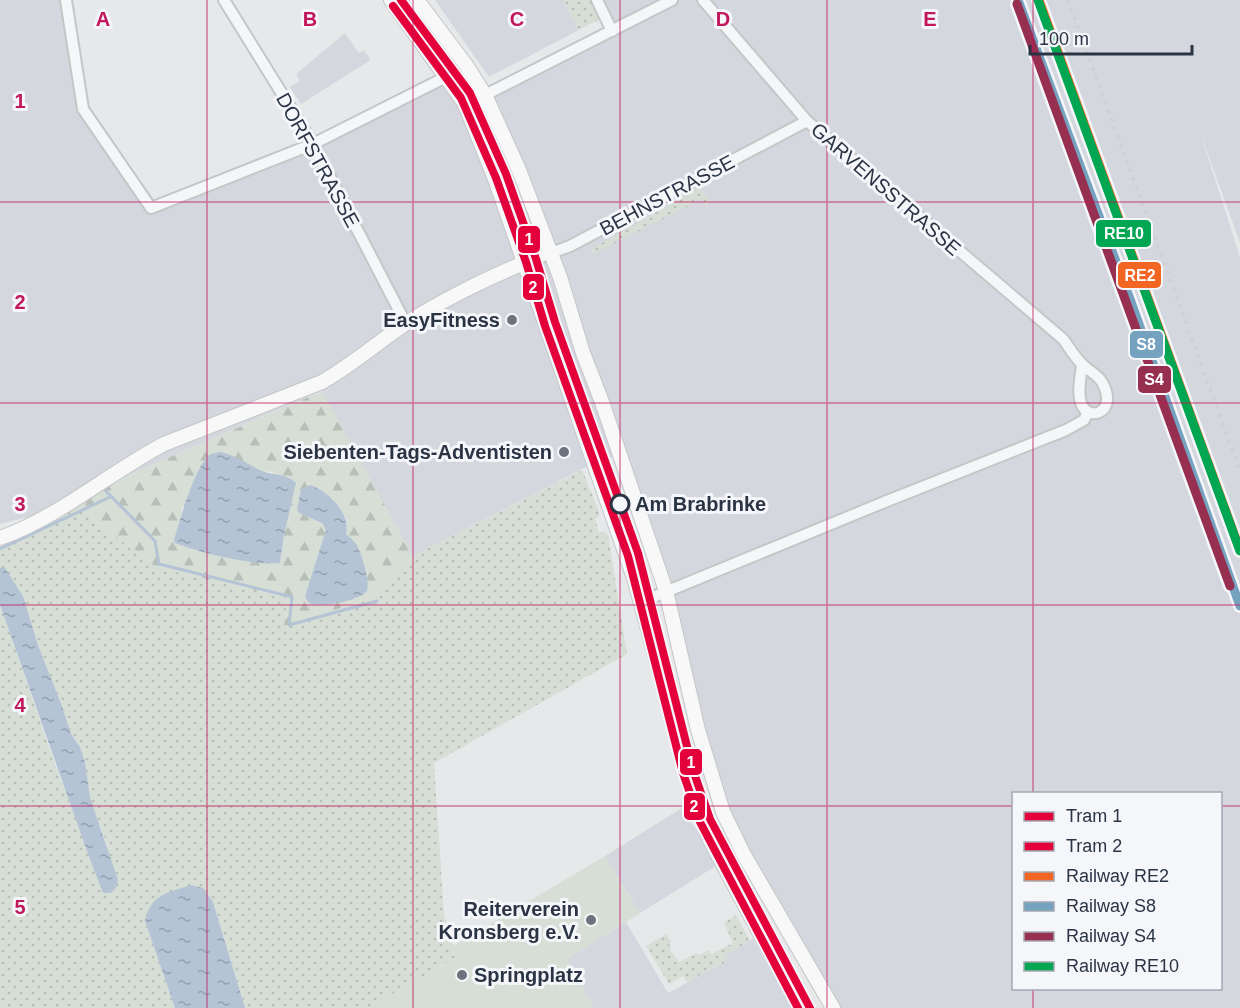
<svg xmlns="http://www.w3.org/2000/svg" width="1240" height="1008" viewBox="0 0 1240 1008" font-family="Arial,sans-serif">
	<defs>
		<pattern id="grass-dots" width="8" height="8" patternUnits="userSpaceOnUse" patternTransform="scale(1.5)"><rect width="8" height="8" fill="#d6ded6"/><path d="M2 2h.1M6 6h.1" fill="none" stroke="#b8bfb9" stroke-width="1.8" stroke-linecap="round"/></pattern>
		<pattern id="forest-firs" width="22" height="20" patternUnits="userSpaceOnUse" patternTransform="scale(1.5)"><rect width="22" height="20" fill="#d6ded6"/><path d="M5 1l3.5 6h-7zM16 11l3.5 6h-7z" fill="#b8bfb9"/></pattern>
		<pattern id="water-ripples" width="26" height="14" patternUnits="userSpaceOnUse" patternTransform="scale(1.5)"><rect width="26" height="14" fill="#b4c4d5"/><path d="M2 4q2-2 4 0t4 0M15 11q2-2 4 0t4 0" fill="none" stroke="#93a0af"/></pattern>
	</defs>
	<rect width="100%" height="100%" fill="#e6e8ea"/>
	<path fill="#d4d7dd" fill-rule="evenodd" d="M0,0h63l18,110 66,97 166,-66 131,-66 21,29 20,-9 127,-64 -15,-31h643v243l-41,-114 41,128v751h-407l-101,-176 -110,-378 -28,9 -181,93 -92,-165 -190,83 -56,31 -75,19zM1014,794h206v194h-206z
		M435,0h128l16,30 -90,47z
		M345,33l14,20 5,-3 6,9 -1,2 -68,43 -11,-17 10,-6 -4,-7z
		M682,808l37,56 -79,49 -35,-57z
		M626,922l42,71 59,-32 -2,-6 28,-16 38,69h-197l-27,-49z"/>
	<path fill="url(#grass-dots)" d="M563,0h31l8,18 -23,12z
		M700,188l9,13 -2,6 -5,-8 -110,56v-5l5,-4z
		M582,470l17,41v5l-4,3 4,13h6l3,3 19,119 -193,109 10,152 11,43 -87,50h-123l-32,-106 -68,19 30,87h-175v-403l54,156 50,132 4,-46 -18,-50 -5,-35 -5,-15 -9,-13 -9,-28 -23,-58 -16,-52 -18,-27 -5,-1v-30l75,-33 81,62 132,31 -4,28 91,-29 38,-41z
		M736,915l14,26 -25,14 3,6 -41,21 -4,-6 -14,8 -23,-38 20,-12 5,8 -2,2 2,4 -1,2 9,12 18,-9 2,2 10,-5 2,4 22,-11 -9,-20z"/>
	<path fill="url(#forest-firs)" fill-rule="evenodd" d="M322,391l91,165 -38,41 -91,29 4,-28 -132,-31 -81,-62 56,-31zM256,467l5,4 12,1 11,63 -3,26c-19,8 -86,-10 -106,-18l8,-37zM319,488c13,13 33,26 27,46l3,2 10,60 -23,7 -17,3 -14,-10 20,-62 1,-7 -4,-4 -25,-13 4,-21z"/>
	<path fill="#d6ded6" d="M605,856l35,57 -73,46 27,49h-226l87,-50 -4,-15 4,2z"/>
	<path fill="url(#water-ripples)" d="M220,452c15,3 27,12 40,18 11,6 24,2 36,13l-12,52 -4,28c-26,3 -80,-10 -105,-20l-1,-3c5,-17 22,-78 37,-86 3,-1 7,-1 9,-2z
		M311,485c18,7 40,29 35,49 4,3 7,6 10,10 5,7 16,42 10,48 -9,9 -48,17 -58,10l-3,-6 21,-66 -4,-7 -23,-10 -2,-3 4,-21z
		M0,568h5l18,28 16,52 23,58 9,28 9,13 5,15 5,35 28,83 -2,8 -6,5h-7l-15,-39 -88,-249z
		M191,885l12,3 10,14 32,106h-70l-30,-87c6,-27 22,-28 46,-36z"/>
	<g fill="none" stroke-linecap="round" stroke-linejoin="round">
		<path stroke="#b4c4d5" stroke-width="3" d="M104,489l51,52 4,23 133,33 -3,28 88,-24
			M0,549l110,-52"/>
		<g stroke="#c4c6c8" stroke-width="14">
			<path id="street" d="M66,0l17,109 68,99 162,-64 133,-67
				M224,0l89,144 93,180
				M597,0l15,31
				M703,0l104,121 256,218c6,8 12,19 20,26 7,7 16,10 20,19 15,30 -16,38 -22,19 -4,-11 0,-27 1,-38
				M485,95l187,-95
				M524,263l46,-17 237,-125
				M641,602l246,-101 179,-71 18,-10 4,-8"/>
		</g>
		<g stroke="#c4c6c8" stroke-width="16">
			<path id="secondary" d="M391,0l74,104 30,75 139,399 63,231 14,33 89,166
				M417,0l49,65 19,30 34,75 41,107 23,76 19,49 64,189 32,139 25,82 21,43 89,153
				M0,538c59,-21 109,-65 164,-94l158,-62c30,-17 55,-39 83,-58 34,-22 82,-46 119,-61"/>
		</g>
		<use href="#street" stroke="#f5f6f7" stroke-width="10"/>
		<use href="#secondary" stroke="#f8f8f8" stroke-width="14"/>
		<path stroke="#cecfd2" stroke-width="3" stroke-dasharray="3 6" stroke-linecap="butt" d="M1068,0l172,471"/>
		<g stroke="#f4f6f9" stroke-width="14">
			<path id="rail-1" d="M1039,0l201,550"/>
		</g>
		<g stroke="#f4f6f9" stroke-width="14">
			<path id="rail-2" d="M1018,0l112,299 110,307"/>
		</g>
		<g stroke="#f4f6f9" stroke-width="14">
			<path id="rail-3" d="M1017,4l213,582"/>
		</g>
		<g stroke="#f4f6f9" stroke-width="14">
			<path id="rail-4" d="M1038,0l202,551"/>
		</g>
		<use href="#rail-1" stroke="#f26522" stroke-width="9"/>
		<use href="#rail-2" stroke="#75a2bf" stroke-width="9"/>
		<use href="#rail-3" stroke="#972f50" stroke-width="9"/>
		<use href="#rail-4" stroke="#00a651" stroke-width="9"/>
		<g stroke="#f4f6f9" stroke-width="12">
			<path id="tram-1" d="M401,0l69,93 36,81 30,85 19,63 83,231 55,217 17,49 100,189"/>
		</g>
		<g stroke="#f4f6f9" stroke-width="12">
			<path id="tram-2" d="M393,6l68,92 35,80 30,84 19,64 83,230 55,217 17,49 98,186"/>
		</g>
		<use href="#tram-1" stroke="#e4003a" stroke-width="8"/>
		<use href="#tram-2" stroke="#e4003a" stroke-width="8"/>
	</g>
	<path fill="none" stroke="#c2185b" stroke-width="1.5" stroke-opacity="0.55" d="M207,0v1008M413,0v1008M620,0v1008M827,0v1008M1033,0v794M0,202h1240M0,403h1240M0,605h1240M0,806h1014M1220,806h20M1033,988v20"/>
	<g fill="#6c737f" stroke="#f4f6f9" stroke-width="2">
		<circle cx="512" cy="320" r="6"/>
		<circle cx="564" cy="452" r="6"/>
		<circle cx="591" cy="920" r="6"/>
		<circle cx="462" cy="975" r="6"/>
	</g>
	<circle fill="#f4f6f9" stroke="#2b3445" stroke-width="3" cx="620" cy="504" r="9"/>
	<g text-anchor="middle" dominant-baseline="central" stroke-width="6" stroke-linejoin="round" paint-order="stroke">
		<g font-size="20" fill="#2b3445" stroke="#f4f6f9">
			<text transform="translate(318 160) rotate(61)">DORFSTRASSE</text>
			<text transform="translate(886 189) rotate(41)">GARVENSSTRASSE</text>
			<text transform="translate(667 195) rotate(-28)">BEHNSTRASSE</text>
		</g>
		<g font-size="20" font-weight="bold" fill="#2b3445" stroke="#f4f6f9" text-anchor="end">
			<text x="500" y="320">EasyFitness</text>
			<text x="552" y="452">Siebenten-Tags-Adventisten</text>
			<text x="579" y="909">Reiterverein<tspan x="579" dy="23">Kronsberg e.V.</tspan></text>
			<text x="474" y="975" text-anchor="start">Springplatz</text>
		</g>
		<g font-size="20" font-weight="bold" fill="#2b3445" stroke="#f4f6f9" text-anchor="start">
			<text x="635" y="504">Am Brabrinke</text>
		</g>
	</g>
	<g font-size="20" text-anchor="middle" font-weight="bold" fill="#c2185b" stroke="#f4f6f9" stroke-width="6" stroke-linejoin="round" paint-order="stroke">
		<text x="103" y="26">A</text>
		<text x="310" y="26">B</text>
		<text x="517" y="26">C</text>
		<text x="723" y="26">D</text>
		<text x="930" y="26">E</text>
		<text x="20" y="108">1</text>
		<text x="20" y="309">2</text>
		<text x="20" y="511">3</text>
		<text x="20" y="712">4</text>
		<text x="20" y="914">5</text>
	</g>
	<g stroke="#f4f6f9" stroke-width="2">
		<rect x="1095" y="219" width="57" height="29" rx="6" fill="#00a651"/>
		<rect x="517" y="225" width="24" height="29" rx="6" fill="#e4003a"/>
		<rect x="1117" y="261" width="45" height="28" rx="6" fill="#f26522"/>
		<rect x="522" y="273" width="23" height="28" rx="6" fill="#e4003a"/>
		<rect x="1129" y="330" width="35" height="29" rx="6" fill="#75a2bf"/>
		<rect x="1137" y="365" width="35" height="29" rx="6" fill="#972f50"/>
		<rect x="679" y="748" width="24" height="28" rx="6" fill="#e4003a"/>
		<rect x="683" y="792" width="23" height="29" rx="6" fill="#e4003a"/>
	</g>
	<g font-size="16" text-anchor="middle" font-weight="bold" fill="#fff">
		<text x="1124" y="239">RE10</text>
		<text x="529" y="245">1</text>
		<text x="1140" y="281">RE2</text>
		<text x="533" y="293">2</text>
		<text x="1146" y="350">S8</text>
		<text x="1154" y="385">S4</text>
		<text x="691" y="768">1</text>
		<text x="694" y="812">2</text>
	</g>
	<rect x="1012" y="792" width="210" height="198" fill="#f4f6f9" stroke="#a4a8b1" stroke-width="1.5"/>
	<rect x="1024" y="812" width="30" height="9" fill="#e4003a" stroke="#a4a8b1" stroke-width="1.5"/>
	<text x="1066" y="822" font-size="18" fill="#2b3445">Tram 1</text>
	<rect x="1024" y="842" width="30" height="9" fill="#e4003a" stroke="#a4a8b1" stroke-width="1.5"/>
	<text x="1066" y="852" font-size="18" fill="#2b3445">Tram 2</text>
	<rect x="1024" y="872" width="30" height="9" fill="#f26522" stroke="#a4a8b1" stroke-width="1.5"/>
	<text x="1066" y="882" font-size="18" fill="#2b3445">Railway RE2</text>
	<rect x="1024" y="902" width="30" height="9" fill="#75a2bf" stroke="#a4a8b1" stroke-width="1.5"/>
	<text x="1066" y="912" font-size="18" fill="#2b3445">Railway S8</text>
	<rect x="1024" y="932" width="30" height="9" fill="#972f50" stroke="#a4a8b1" stroke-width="1.5"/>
	<text x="1066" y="942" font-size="18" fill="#2b3445">Railway S4</text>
	<rect x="1024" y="962" width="30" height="9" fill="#00a651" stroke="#a4a8b1" stroke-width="1.5"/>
	<text x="1066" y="972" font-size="18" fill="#2b3445">Railway RE10</text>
	<path d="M1030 45v9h162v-9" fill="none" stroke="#2b3445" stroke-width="3"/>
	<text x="1039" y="45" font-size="18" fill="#2b3445" stroke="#f4f6f9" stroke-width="4.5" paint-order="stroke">100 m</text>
</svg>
